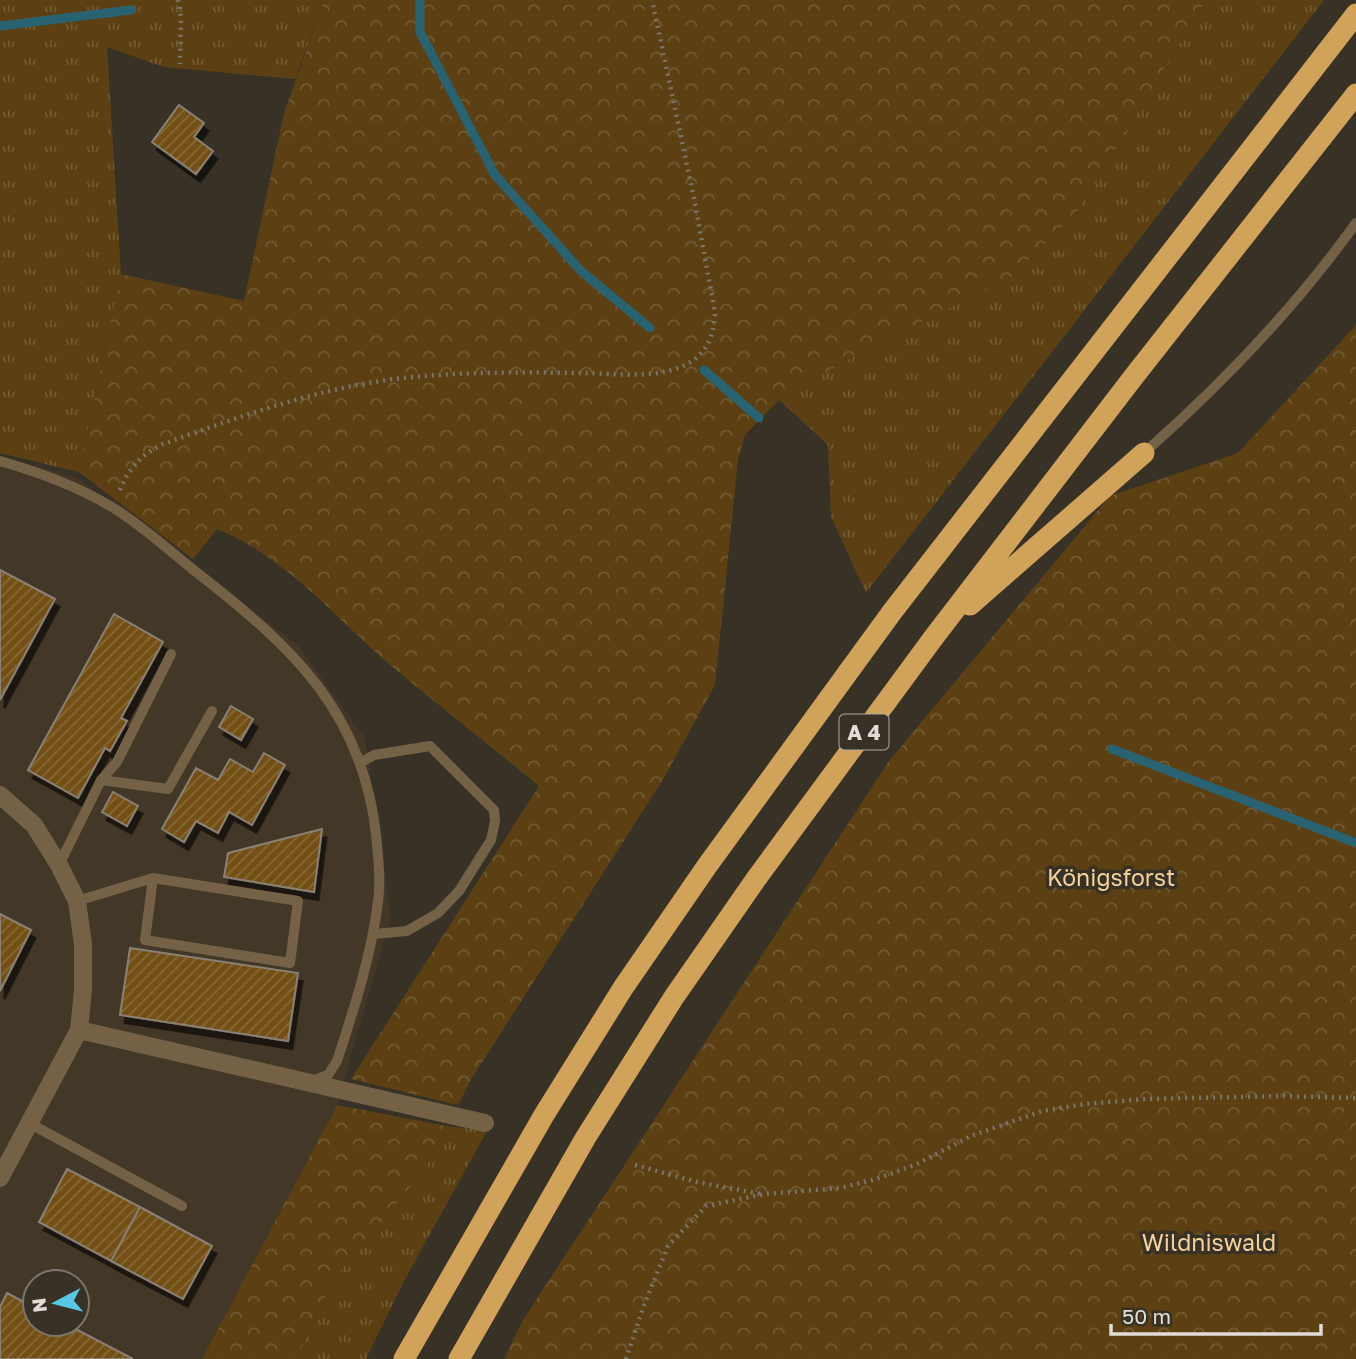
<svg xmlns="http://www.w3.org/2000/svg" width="1356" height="1359" viewBox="0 0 1356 1359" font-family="'Golos Text',sans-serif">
	<defs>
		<pattern id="grass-tufts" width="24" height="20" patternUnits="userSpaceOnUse" patternTransform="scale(1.75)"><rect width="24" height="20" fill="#5c4013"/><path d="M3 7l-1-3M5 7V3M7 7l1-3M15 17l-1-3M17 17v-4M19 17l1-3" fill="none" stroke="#735b34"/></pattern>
		<pattern id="forest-crowns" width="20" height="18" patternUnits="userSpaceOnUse" patternTransform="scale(1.75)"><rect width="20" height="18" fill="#5c4013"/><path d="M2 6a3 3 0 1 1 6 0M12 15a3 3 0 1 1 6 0" fill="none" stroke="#735b34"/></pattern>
		<pattern id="building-hatch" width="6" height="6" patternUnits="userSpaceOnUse" patternTransform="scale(1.75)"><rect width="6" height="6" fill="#735016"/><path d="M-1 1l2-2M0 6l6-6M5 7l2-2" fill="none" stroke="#876937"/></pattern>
		<filter id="shadow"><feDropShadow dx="4.5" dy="8" stdDeviation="0" flood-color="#0009"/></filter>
	</defs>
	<rect width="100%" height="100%" fill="#383125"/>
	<path fill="#433827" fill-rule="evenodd" d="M0,458l76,19 115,87 107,81 67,93 26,179 -54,188 -135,254h-202zM35,1282h42v42h-42z"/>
	<path fill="url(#grass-tufts)" d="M0,0h324l-29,79 -131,-12 -57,-20 14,227 -42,198 -79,-19z
		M1206,0h118l-458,593 -35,-76 -3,-72 -49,-45 77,-45 156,-80 65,-63z
		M447,1126l40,5 -84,152 -37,76h-70l40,-83 88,-105z"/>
	<path fill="url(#forest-crowns)" d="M324,0h882l-129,212 -65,64 -156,79 -79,47 -32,33 -7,25 -23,225 -51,93 -192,300 -14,27 -107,-26 188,-293c-50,-41 -101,-81 -150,-122 -55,-48 -103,-107 -172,-135l-24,30 -114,-87 42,-198 123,27 40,-188z
		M1356,325v1034h-852l19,-39 366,-559 221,-265 128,-43z
		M337,1105l110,21 -23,45 -88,105 -40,83h-94z"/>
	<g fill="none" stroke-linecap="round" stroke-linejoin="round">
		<path stroke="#296372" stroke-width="9" d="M420,0v32l75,143 86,96 69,57
			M0,26l131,-16
			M704,370l55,48
			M1112,749l244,94"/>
	</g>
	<path fill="url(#building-hatch)" stroke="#8a8074" stroke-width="2" filter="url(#shadow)" d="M179,105l25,18 -10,14 19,14 -17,23 -44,-32z
		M0,570l55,29 -55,101z
		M114,614l49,28 -42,76 6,3 -17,30 -5,-3 -27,50 -50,-28z
		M231,706l22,13 -12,21 -22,-13z
		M264,753l21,12 -33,60 -23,-13 -11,21 -22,-12 -12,21 -22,-13 34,-61 22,12 12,-21 23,13z
		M113,792l25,14 -11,20 -25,-14z
		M322,829l-8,63 -90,-15 4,-24z
		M0,914l31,16 -31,61z
		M130,948l168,25 -10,68 -168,-26z
		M67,1169l73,38 -29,54 -72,-39z
		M140,1207l72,39 -29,53 -72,-38z
		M7,1293l28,15v16h31l67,35h-133v-52z"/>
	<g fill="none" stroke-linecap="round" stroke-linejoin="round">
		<path stroke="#7b756b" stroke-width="4.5" stroke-dasharray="2 5" stroke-linecap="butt" d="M178,0l3,17 -1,47
			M120,490c9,-22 21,-35 43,-46 84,-30 172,-62 262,-68 51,-4 103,-4 155,-3 33,0 74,7 105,-8 22,-11 29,-29 30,-52l-21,-115 -42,-198
			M635,1165l62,17 64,12
			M626,1359l18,-54 24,-59 38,-40 59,-12 75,-6 36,-9 39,-14 56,-29 71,-25 43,-7 60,-5 136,-3 75,2"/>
		<path stroke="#756246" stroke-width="10" d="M1144,453c78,-69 151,-145 212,-230
			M0,461c39,11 77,25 112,46 31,19 60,46 88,68 92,72 162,136 176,259 2,22 5,46 2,68 -7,55 -24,107 -41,159l-9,14 -16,6
			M360,763l14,-8 56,-9 64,64 1,11 -4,19 -32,51 -21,22 -31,18 -33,3
			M101,780l67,9 44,-78
			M59,865l42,-85 16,-18 54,-108
			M77,901l76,-23 145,23 -8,62 -145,-23 8,-62
			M29,1123l153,83"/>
		<path stroke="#756246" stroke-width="18" d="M0,795l34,30 25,40 18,36 6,43v46l-4,40 -79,148
			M79,1030l406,93"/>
		<path stroke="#d1a259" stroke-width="21" d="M970,605l174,-152
			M404,1359l140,-244 79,-127 84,-122 185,-254 464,-598
			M459,1359l127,-222 88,-140 82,-118 178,-242 201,-262 221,-281"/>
	</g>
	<g text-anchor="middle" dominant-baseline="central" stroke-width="7" stroke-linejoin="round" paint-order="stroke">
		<rect fill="#383125" stroke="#aea9a0" stroke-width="2" x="839.5" y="714.5" width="49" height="35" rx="5"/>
		<g font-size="21" font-weight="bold" fill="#e1dcd5">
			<text x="864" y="732">A 4</text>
		</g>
		<g font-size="23" fill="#f7d19b" stroke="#383125">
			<text x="1111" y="877">Königsforst</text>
			<text x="1209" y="1242">Wildniswald</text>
		</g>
	</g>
	<g transform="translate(56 1303) rotate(263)"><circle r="33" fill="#383125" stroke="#7c756b" stroke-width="2"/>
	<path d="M0-5L12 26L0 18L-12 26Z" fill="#59c8e4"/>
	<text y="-10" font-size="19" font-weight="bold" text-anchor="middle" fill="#e1dcd5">N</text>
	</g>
	<path d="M1111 1324v10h210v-10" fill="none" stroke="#e1dcd5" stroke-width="3.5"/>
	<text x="1122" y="1324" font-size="21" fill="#e1dcd5" stroke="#383125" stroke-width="5" paint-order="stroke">50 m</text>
</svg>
